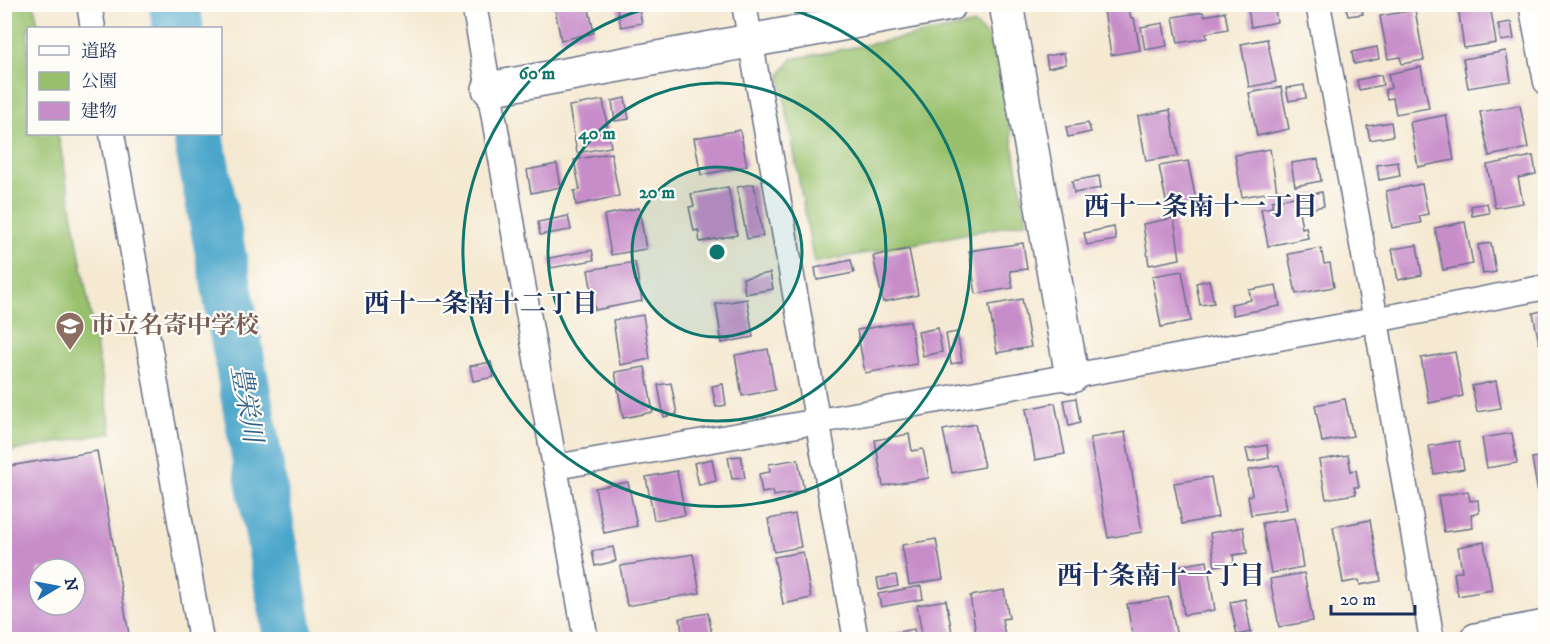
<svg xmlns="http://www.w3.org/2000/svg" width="1550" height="644" viewBox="0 0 1550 644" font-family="'IM FELL DW Pica','Noto Serif JP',serif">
	<rect width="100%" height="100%" fill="#fdfcf7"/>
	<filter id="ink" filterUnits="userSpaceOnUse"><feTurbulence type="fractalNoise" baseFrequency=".0167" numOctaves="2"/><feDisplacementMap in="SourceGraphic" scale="12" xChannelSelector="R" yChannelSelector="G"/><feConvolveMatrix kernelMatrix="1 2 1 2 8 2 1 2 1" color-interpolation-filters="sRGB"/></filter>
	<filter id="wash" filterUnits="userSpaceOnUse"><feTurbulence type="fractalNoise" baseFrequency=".008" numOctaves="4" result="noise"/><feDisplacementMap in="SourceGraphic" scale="24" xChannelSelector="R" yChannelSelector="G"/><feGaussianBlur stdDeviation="1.35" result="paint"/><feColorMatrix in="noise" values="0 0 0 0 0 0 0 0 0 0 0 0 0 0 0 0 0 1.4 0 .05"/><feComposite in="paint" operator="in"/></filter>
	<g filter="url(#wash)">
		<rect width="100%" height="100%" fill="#f5e9d2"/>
		<path fill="#99c16d" stroke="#5a7866" stroke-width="1.5" d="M5,4l29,1 5,23h-11v106h30l54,299 -107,19z
			M975,24l20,20 32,178 -213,41 -34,-188 12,-16z"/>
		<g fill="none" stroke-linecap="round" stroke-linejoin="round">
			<path stroke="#4ca6ca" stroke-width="51" d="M174,4l4,24
				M198,134l28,149 63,357"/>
		</g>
		<g id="blocks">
			<path fill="#c78dc9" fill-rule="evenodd" d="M554,4h34l6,29 -33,7z
				M616,4h22l4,19 -21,4z
				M1247,4h27l3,18 -26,5z
				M1472,4h18l6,39 -32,5 -6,-41z
				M1128,5l3,13h3l6,32 -29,5 -7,-45z
				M1361,5l2,9 -15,2 -2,-8z
				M1415,10l9,50 -22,4 -2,-7 -12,2 -8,-43z
				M1203,12l1,4 21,-4 3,17 -22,4 1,5 -29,5 -5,-26z
				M1511,22l3,17 -13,2 -3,-17z
				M1163,23l4,23 -22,4 -4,-23z
				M1267,39l9,43 -27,5 -8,-43z
				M1377,47l2,12 -25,5 -2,-12z
				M1506,51l5,30 -43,7 -5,-29z
				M1064,53l2,11 -18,4 -2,-12z
				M1421,67l8,41 -33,6 -3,-16 -6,1 -2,-9 6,-2 -3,-14z
				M1381,75l2,10 -24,5 -2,-10z
				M1304,85l2,13 -17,3 -3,-13z
				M1281,87l8,42 -32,7 -8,-43z
				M625,98l4,21 -14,2 -3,-20z
				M603,100l8,47 -34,6 -8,-47z
				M1520,105l8,43 -39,8 -9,-44z
				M1170,110l8,46 -32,5 -8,-45z
				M1446,115l8,45 -36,7 -8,-45z
				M1391,122l2,14 -23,4 -3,-14z
				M1088,123l3,9 -23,5 -2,-10z
				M740,130l7,36 -46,9 -7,-37z
				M1270,149l7,42 -35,6 -7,-42z
				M611,153l8,43 -43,9 -2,-14 6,-1 -6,-30z
				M1533,156l3,18 -18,4 5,25 -28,5 -8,-43z
				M1318,159l3,22 -26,5 -4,-23z
				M1188,161l9,44 -29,6 -9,-45z
				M1398,162l2,14 -21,4 -2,-15z
				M557,164l4,23 -30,6 -4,-23z
				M1099,176l2,12 -27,5 -2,-12z
				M754,184l9,52 -16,3 -10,-52z
				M1422,184l6,30 -9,2 2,7 -29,5 -6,-37z
				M728,187l9,48 -37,7 -2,-12 -4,1 -5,-24 5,-1 -3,-12z
				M1322,192l2,14 -25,5 3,17 4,-1 2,11 -40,8 -7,-37 11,-2v-6z
				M1487,203l2,10 -17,3 -1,-10z
				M639,208l7,41 -35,6 -7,-40z
				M568,216l3,14 -31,5 -2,-13z
				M1174,218l6,41 -31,6 -6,-41z
				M1465,222l8,42 -30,6 -8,-42z
				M1114,227l2,13 -29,5 -3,-12z
				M1023,243l4,26 -17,2 3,17 -37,6 -7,-43z
				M1491,243l5,29 -13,2 -5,-29z
				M1417,245l5,30 -24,5 -6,-31z
				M1321,248l3,16 6,-1 4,24 -38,7 -8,-40z
				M909,249l9,46 -35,7 -10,-46z
				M592,250l2,10 -43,8 -2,-10z
				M851,260l3,13 -37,7 -2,-12z
				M635,262l7,39 -47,9 -7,-40z
				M1182,271l9,50 -30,6 -9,-51z
				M770,273l3,16 -28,5 -2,-16z
				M1209,280l5,23 -14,2 -4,-22z
				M1276,285l4,21 -47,9 -2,-11 20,-4 -2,-10z
				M747,299l6,38 -31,6 -6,-39z
				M1022,299l9,48 -34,6 -8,-48z
				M1546,310v32l-7,1 -6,-30z
				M643,315l7,44 -30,6 -7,-45z
				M910,321l7,43 -52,9 -8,-43z
				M938,328l4,24 -19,4 -5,-24z
				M957,332l5,30 -11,2 -5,-30z
				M768,349l7,41 -33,6 -7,-41z
				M1455,352l8,44 -34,7 -8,-45z
				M491,362l3,15 -21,4 -3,-15z
				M645,367l8,45 -30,6 -8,-46z
				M1496,381l5,27 -24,4 -5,-26z
				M671,383l6,31 -13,3 -6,-32z
				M723,384l3,21 -10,2 -4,-21z
				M1076,398l4,25 -11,3 -5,-26z
				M1345,399l8,37 -31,6 -7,-37z
				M1055,403l10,51 -30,6 -9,-51z
				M975,424l9,43 -32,6 -9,-43z
				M1125,432l17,100 -34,6 -18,-100z
				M1512,433l5,30 -30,5 -5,-30z
				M909,434l3,17 11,-2 6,29 -46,8 -8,-46z
				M1459,441l5,28 -30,5 -5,-28z
				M1267,445l2,13 -20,4 -3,-13z
				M97,451l33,189h-126v-173zM39,569h36v36h-36z
				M1348,455l3,16 5,-1 3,17h-5l2,7 -30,5 -7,-39z
				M741,456l4,22 -13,1 -4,-22z
				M1546,456v43l-7,1 -7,-42z
				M712,459l4,22 -17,4 -5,-22z
				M798,459l6,32 -30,5 -1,-5 -11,2 -3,-19 11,-2 -1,-8z
				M1279,465l8,44 -36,6 -3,-19 4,-1 -4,-25z
				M677,471l8,44 -31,5 -8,-43z
				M1211,477l7,40 -36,7 -8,-41z
				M628,482l9,44 -33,7 -9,-45z
				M1468,491l2,10 8,-1 1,13 -8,2 2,13 -29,4 -6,-36z
				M795,514l6,33 -27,5 -6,-33z
				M1295,518l8,49 -32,6 -9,-50z
				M1370,520l11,61 -21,4 -1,-5 -16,3 -10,-56z
				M1243,527l4,26 -14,2 1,8 -19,3 -5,-33z
				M936,539l7,40 -34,6 -7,-40z
				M1484,542l8,48 -34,6 -4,-23 8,-2 -4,-24z
				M613,547l3,14 -21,5 -3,-15z
				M803,552l8,46 -28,6 -9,-47z
				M693,554l7,39 -73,13 -7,-40z
				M1207,561l8,49 -31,5 -7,-49z
				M1304,573l9,48 -34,6 -9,-48z
				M896,575l2,11 -19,4 -2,-12z
				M921,586l2,13 -42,8 -3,-13z
				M1004,590l5,28 -7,1 3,17 -28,4 -7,-44z
				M1169,597l8,40 -14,3h-30l-6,-36z
				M1245,599l6,33 -14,3 -7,-33z
				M946,600l7,38 -30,2 -6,-35z
				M708,613l5,27h-30l-3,-22z
				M914,629l2,11h-28l-1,-6z"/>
		</g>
	</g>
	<g filter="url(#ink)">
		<use href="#blocks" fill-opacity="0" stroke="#677087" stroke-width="1.5"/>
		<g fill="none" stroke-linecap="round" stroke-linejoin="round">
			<g stroke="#677087" stroke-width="27">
				<path id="street" d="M89,4l4,24
					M474,4l81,463c331,-57 661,-115 991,-180
					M744,4l112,636
					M1318,4l58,317 56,319
					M1531,4l15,78
					M112,134l89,506
					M555,467l31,173"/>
			</g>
			<g stroke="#677087" stroke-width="36">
				<path id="secondary" d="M1006,4l66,372
					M489,89l461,-85
					M1476,640l70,-13"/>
			</g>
			<use href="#street" stroke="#fff" stroke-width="24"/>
			<use href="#secondary" stroke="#fff" stroke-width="33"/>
		</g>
	</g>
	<circle cx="717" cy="252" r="85" fill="#0f766e" fill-opacity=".12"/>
	<g fill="none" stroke="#0f766e" stroke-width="3">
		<circle cx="717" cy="252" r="85"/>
		<circle cx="717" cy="252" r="169"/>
		<path d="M774 5A254 254 0 1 1 660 5"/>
	</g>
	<defs>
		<g id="school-pin" transform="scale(1.5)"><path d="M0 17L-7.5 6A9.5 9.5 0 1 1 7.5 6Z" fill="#8d6e63" stroke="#fdfcf7"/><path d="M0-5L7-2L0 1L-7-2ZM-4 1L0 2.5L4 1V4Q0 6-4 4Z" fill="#fff"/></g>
	</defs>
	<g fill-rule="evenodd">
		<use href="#school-pin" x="70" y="326"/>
	</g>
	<g text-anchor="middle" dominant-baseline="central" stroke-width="4.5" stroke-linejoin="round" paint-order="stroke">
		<g font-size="24" font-weight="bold" fill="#785e54" stroke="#fdfcf7" text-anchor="start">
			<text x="91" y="326">市立名寄中学校</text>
		</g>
		<g font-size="26" font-weight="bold" fill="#1b2f5e" stroke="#fdfcf7">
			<text x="1201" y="207">西十一条南十一丁目</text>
			<text x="481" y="304">西十一条南十二丁目</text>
			<text x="1161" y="576">西十条南十一丁目</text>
		</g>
		<g font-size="26" font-style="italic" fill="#2f5f89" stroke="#fdfcf7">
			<text transform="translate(246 404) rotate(80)">豊栄川</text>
		</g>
	</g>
	<circle cx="717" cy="252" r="9" fill="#0f766e" stroke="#fdfcf7" stroke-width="3"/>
	<g font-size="18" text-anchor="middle" font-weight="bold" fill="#0f766e" stroke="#fdfcf7" stroke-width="4.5" stroke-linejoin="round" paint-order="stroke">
		<text x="537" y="79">60 m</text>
		<text x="597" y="139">40 m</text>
		<text x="657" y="198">20 m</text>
	</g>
	<rect width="1550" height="644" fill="none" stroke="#fdfcf7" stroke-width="24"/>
	<rect x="27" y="27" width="195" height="108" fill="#fdfcf7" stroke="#a3aaba" stroke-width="1.5"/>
	<rect x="39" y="46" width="30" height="9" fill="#ffffff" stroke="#a3aaba" stroke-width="1.5"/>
	<text x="81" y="57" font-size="18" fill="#1b2f5e">道路</text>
	<rect x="39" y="72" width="30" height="18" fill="#99c16d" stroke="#a3aaba" stroke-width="1.5"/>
	<text x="81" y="87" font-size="18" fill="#1b2f5e">公園</text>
	<rect x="39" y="102" width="30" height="18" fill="#c78dc9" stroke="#a3aaba" stroke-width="1.5"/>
	<text x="81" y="117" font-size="18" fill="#1b2f5e">建物</text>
	<g transform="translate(57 587) rotate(80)"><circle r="28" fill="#fdfcf7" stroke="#a3aaba" stroke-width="1.5"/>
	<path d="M0-4.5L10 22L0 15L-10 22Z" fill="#1f6fb2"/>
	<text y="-9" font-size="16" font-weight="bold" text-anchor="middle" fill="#1b2f5e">N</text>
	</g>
	<path d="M1331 605v9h84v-9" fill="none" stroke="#1b2f5e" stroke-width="3"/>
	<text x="1340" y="605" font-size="18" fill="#1b2f5e" stroke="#fdfcf7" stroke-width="4.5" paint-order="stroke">20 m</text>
</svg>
